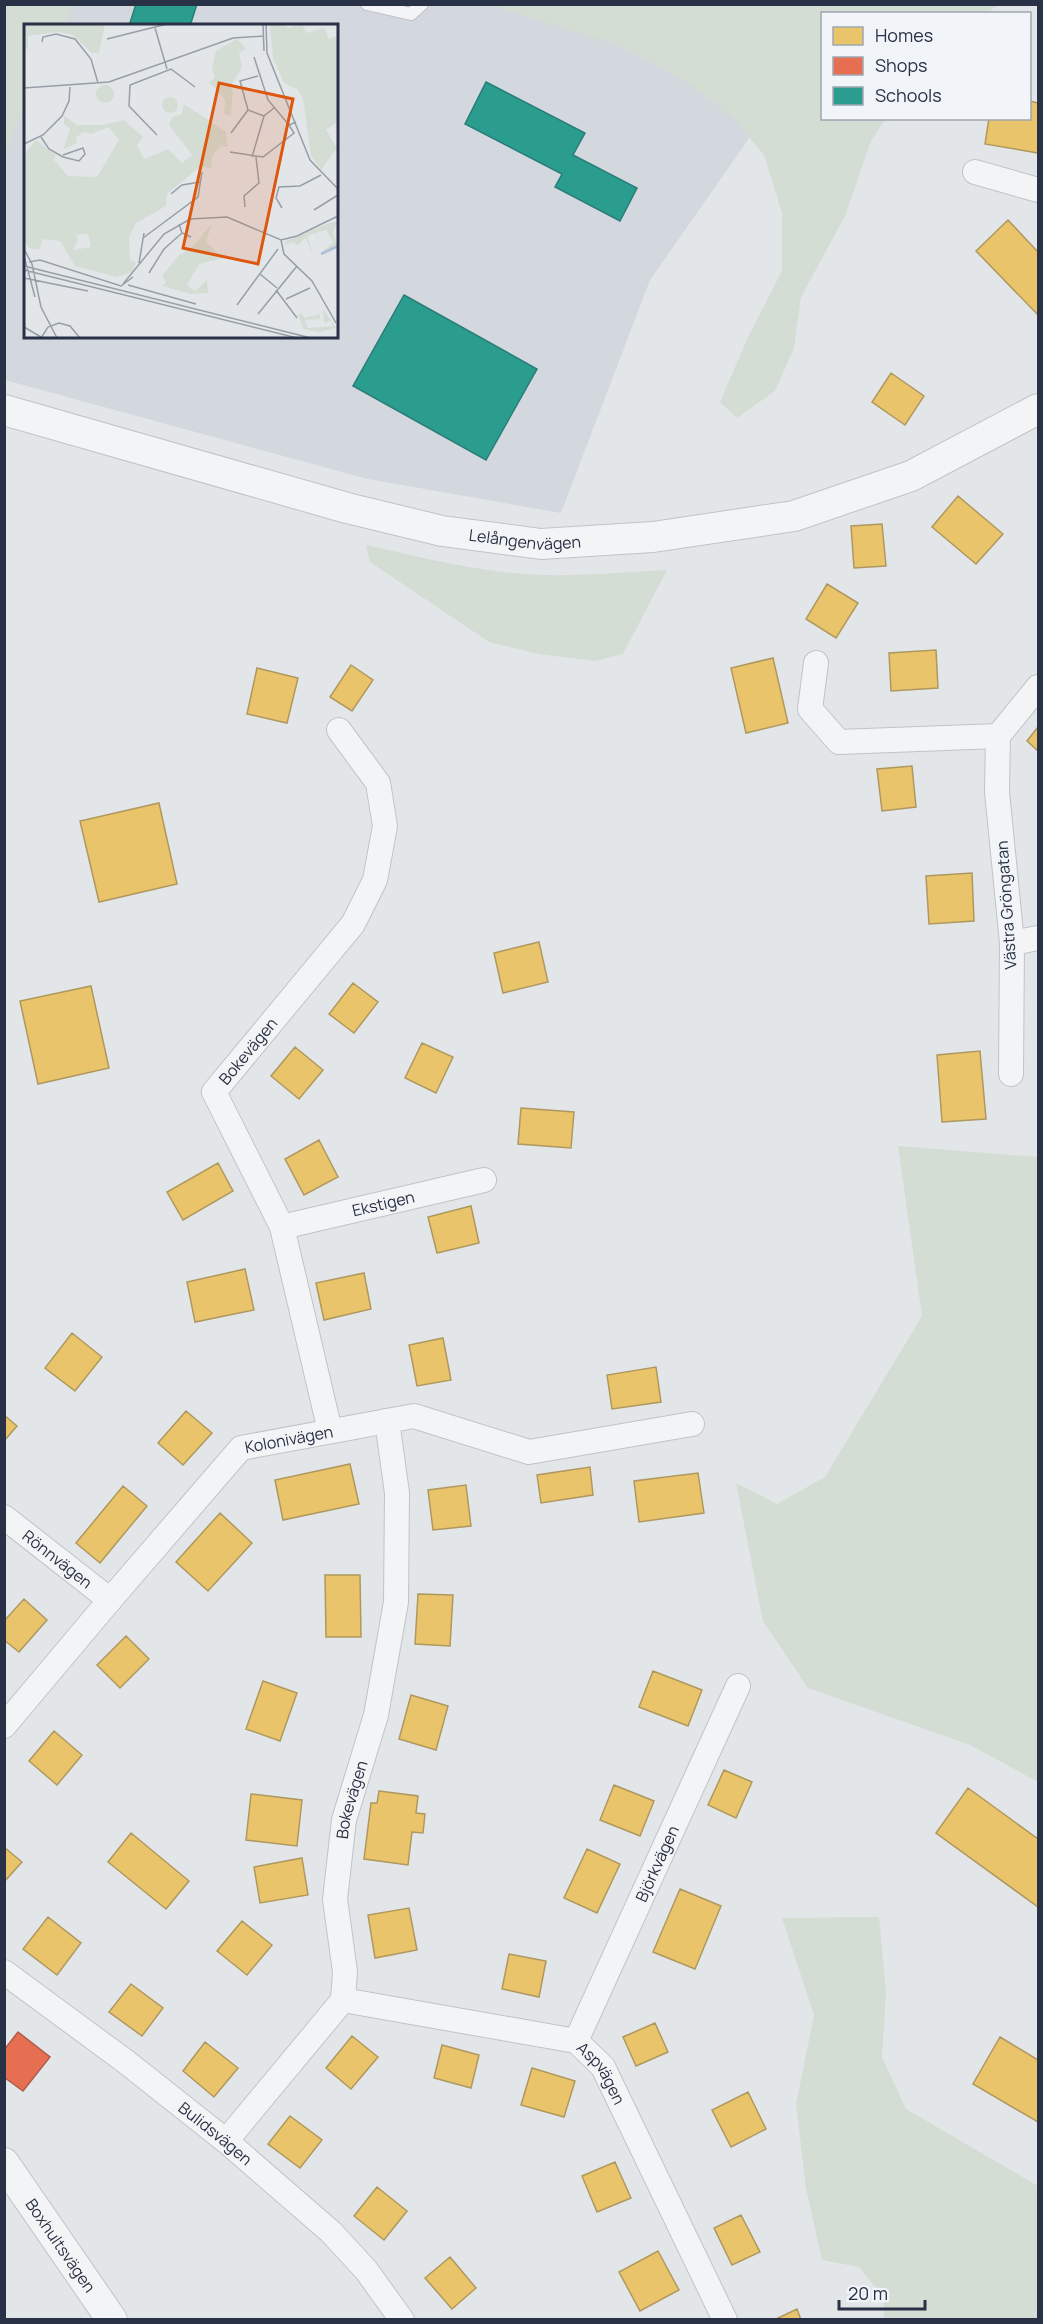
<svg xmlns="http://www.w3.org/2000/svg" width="1043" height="2324" viewBox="0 0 1043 2324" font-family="Manrope,sans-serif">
	<rect width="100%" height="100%" fill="#e3e6e9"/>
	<path fill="#d3d7de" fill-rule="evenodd" d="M4,5h822l-20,52 -156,223 -89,233 -193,-34 -363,-99zM26,26h310v310h-310z"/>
	<path fill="#d3ddd4" d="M5,4l69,1 -10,20 -38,1 -1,81 -20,45z
		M497,5h501l-11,8 -165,1v104l63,1 -14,22 -26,75 -44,81 -7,51 -19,43 -38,27 -17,-16 29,-67 33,-64v-58l-18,-58 -32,-38 -50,-38 -63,-33 -117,-38z
		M366,545c58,13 117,28 177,30 41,1 82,-3 124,-5l-44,84 -28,7 -57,-7 -49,-12 -119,-80z
		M898,1146l140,11v625l-68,-37 -162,-57 -45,-67 -27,-138 41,21 48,-27 97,-161z
		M879,1917l7,75 -4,65 24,52 132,77v133h-154v-21l-25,-31 -37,-7 -16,-72 -10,-84 18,-89 -32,-97z"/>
	<path fill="#e9c46a" stroke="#af985f" stroke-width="1.5" d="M1030,101l8,2v50l-53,-9 4,-26h41z
		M1008,220l30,32v63l-62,-64z
		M891,373l33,23 -19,29 -33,-23z
		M958,496l45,38 -27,30 -44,-37z
		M882,524l4,42 -32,2 -3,-42z
		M827,584l31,19 -22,35 -30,-19z
		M936,650l2,38 -47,3 -2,-38z
		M773,658l15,65 -42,10 -15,-65z
		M351,665l22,15 -21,31 -22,-14z
		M257,668l41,10 -11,45 -40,-9z
		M1038,727v24l-11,-10z
		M912,766l4,41 -34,4 -5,-42z
		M159,803l18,81 -78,18 -19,-81z
		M972,873l2,48 -45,3 -3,-48z
		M539,942l9,40 -45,11 -9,-40z
		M353,983l25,19 -24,31 -25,-19z
		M91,986l18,82 -71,16 -18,-83z
		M422,1043l31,14 -17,36 -31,-15z
		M295,1047l28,23 -24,29 -28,-23z
		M980,1051l6,68 -44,3 -5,-67z
		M521,1108l53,4 -3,36 -53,-4z
		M319,1140l19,37 -34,18 -19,-36z
		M218,1163l15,28 -50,29 -16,-28z
		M471,1206l8,37 -42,10 -9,-36z
		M245,1269l9,41 -59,12 -8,-40z
		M364,1273l7,36 -47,11 -8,-37z
		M72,1333l30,24 -27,34 -30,-23z
		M443,1338l8,42 -34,6 -8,-41z
		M656,1367l5,35 -49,7 -5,-34z
		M186,1411l26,22 -29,32 -25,-22z
		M4,1415l13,11 -13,15z
		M350,1464l9,40 -76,16 -8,-40z
		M590,1467l3,28 -52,8 -4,-28z
		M698,1473l6,40 -65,9 -5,-41z
		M466,1485l5,41 -38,4 -5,-40z
		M123,1486l24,20 -47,57 -24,-20z
		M220,1513l32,30 -44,48 -32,-29z
		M325,1575h35l1,62h-35z
		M418,1594l35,1 -3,51 -35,-2z
		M24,1599l23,21 -28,32 -15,-12v-19z
		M126,1636l23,23 -29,29 -23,-23z
		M653,1671l49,19 -14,36 -49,-19z
		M263,1681l34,12 -17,48 -34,-12z
		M411,1695l37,11 -12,44 -37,-11z
		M54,1731l28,24 -25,30 -28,-24z
		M724,1770l28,12 -16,36 -28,-13z
		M614,1785l40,16 -14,35 -40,-16z
		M968,1788l70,51v68l-102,-74z
		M379,1791l39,5 -2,17 9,1 -2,19 -11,-1 -4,33 -44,-6 7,-56h6z
		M251,1794l51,6 -5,46 -51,-6z
		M131,1833l58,48 -23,28 -58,-47z
		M4,1847l18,15 -18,20z
		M587,1849l33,15 -23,49 -33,-15z
		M302,1858l6,37 -48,8 -6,-36z
		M680,1889l41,17 -26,63 -42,-17z
		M409,1908l8,42 -42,8 -7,-43z
		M48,1917l33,26 -24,32 -34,-26z
		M242,1921l30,24 -25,30 -30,-24z
		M509,1954l37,7 -7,36 -37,-8z
		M131,1984l32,24 -21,28 -33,-24z
		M655,2023l13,29 -32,14 -13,-29z
		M352,2036l26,21 -27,32 -25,-21z
		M1000,2037l38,23v62l-65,-38z
		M205,2042l33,26 -24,29 -31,-26z
		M442,2045l37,10 -8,33 -37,-10z
		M532,2068l43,13 -11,36 -43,-12z
		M748,2092l18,37 -35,18 -19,-37z
		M290,2116l32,24 -22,28 -32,-24z
		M615,2162l16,36 -34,14 -15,-36z
		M377,2187l30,24 -23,29 -30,-24z
		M741,2215l19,37 -28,13 -18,-37z
		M658,2251l21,39 -39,21 -21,-39z
		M450,2257l26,31 -24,21 -27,-31z
		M797,2309l4,11h-27z"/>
	<path fill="#e76f51" stroke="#ae5c4d" stroke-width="1.5" d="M18,2032l32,25 -27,34 -19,-14v-27z"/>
	<path fill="#2a9d8f" stroke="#297d79" stroke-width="1.5" d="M136,4h61l-7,22h-61z
		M486,82l99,51 -12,22 64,33 -17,33 -65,-34 7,-13 -97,-50z
		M404,295l133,74 -51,91 -133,-74z"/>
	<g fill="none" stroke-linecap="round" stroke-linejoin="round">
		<g stroke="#c0c3c7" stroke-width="14">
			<path id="service" d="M367,4l44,10 11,-10"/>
		</g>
		<g stroke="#c0c3c7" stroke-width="26">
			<g id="minor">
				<path d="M975,172l63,18"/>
				<path d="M816,663l-6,46 29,33 159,-6"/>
				<path d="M1012,943l26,-5"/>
				<path d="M1011,1074l1,-131 -15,-151 1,-56 40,-49"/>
				<path id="s1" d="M282,1227l202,-47"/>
				<path id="s2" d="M330,1431l-48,-204 -68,-135 139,-168 22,-44 10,-54 -7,-43 -39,-53"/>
				<path id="s3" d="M4,1517l106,83"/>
				<path id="s4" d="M4,1726l106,-126 131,-152 173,-32 115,36 163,-28"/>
				<path id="s5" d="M4,1972l121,89 101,80 105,91 35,38 36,50"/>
				<path id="s6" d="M343,2000l233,41 27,26 122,253"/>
				<path id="s7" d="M576,2041l162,-355"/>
				<path id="s8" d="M226,2141l117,-141 2,-28 -10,-73 9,-79 32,-105 20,-113 1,-109 -10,-72"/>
			</g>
		</g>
		<g stroke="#c0c3c7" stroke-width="32">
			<g id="tertiary">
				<path id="s9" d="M4,410l343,98 95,23 99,13 112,-7 141,-21 117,-40 127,-67"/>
				<path id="s10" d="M4,2163l108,157"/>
			</g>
		</g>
		<use href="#service" stroke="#f3f4f6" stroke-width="12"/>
		<use href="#minor" stroke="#f3f4f6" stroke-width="24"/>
		<use href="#tertiary" stroke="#f3f4f6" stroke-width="30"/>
	</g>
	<g text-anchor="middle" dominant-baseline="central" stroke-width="6" stroke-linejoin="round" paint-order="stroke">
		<g font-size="16" fill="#283145" stroke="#f1f4f8">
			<text stroke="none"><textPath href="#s9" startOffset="538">Lelångenvägen</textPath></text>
			<text transform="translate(1006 905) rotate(-94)">Västra Gröngatan</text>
			<text stroke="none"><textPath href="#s2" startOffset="414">Bokevägen</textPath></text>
			<text stroke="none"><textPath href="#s1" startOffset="104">Ekstigen</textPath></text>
			<text stroke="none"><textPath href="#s4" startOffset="414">Kolonivägen</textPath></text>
			<text stroke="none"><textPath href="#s3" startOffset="68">Rönnvägen</textPath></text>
			<text stroke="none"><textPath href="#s8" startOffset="386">Bokevägen</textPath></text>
			<text stroke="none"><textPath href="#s7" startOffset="195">Björkvägen</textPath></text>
			<text stroke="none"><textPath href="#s6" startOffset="278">Aspvägen</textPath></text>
			<text stroke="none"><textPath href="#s5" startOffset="266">Bulidsvägen</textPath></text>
			<text stroke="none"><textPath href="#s10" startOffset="100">Boxhultsvägen</textPath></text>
		</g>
	</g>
	<g transform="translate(24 24)">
		<rect width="314" height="314" fill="#e3e6e9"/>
		<path d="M0,0h81l-6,29h-7l-19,-18 -15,-3 -30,4v13h-4zM246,0h16l1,4 15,-4 4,9 18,-5 5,11 8,-3v86l-11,8 11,18 -16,22 -10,-14 -8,-58 -6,-9 -13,-6 -11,-25zM213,15l10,10 -8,3 3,15 -12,20 3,4 -2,25 -7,-2 1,-14 -16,-18 6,-4 -3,-10 4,-17zM72 70a9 9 0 1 1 18 0a9 9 0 1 1-18 0ZM138 81a8 8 0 1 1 16 0a8 8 0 1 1-16 0ZM160,80l42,28 2,15 -7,-1 -9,10 -1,13 -10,-3 -34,28 -1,12 -30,17 -7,14 1,23 6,3 -4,9 -15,5 -42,-11 -15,-25 -17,-2 -4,11 -10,-2 -4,-5 -1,-88 12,-15 19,15 -1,5 14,16 29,1 22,-37 -10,-13 -18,7 -7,-2 -8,5 1,6 -14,7 7,-21 -6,-5v-8l13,9h26l21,-5 19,17 -6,8 7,14 24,-10 14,14 10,-8 -23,-30 3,-8 10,-3zM64,210l3,13 -18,3 5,-10 -2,-5zM308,198h5l-4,10 4,13 -16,8 12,-11 -7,-12 -10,3 7,14 -8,-14 -8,3 7,19 -9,-17 -7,7 -7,-3 -7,4 2,-5zM188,199l-6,19 17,16 -24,6 -12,21 8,6 12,-11 1,13 -17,1 -29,-8 4,-4 -4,-6 16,-20 16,-11zM299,285l13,19 -17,4 -15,-3 -6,-14 3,-2 4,5 15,-4v5l-15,1 3,8 25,-2 -2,-5 -7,2z" fill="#d3ddd4" fill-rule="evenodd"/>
		<path fill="none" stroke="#afc0d6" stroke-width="3" d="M297,230l17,-8"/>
		<path fill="none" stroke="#989ea7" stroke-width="1.5" d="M239,0l1,27M242,0l1,29 43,107 28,29M131,4l12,41M83,15l60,-15M18,18l1,-5 13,-3 19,5 16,20 7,24M230,33l14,43 21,25 7,-3M234,52l-18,5 8,29 16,6M0,64l85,-6 124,-44 31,-2M207,109l17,-23M133,111l-28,-29 1,-21 41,-16 24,18M17,113l8,12 14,8 16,4 6,-7 -2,-6 -20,7M0,120l19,-9 19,-19 7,-15 1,-14M206,128l33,5 31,-24 -5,-8M228,133l12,-41 10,-8M147,170l11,-9 18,-3M221,183l-1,-11 15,-13 -3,-26M258,184l-6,-10 3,-11 21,-1 21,-11M290,186l24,-15M155,200l3,9 9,4M119,214l55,-41 4,-25M257,216l3,14 28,27 24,42M0,225l8,15 9,43 16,31M0,232l11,41M5,238l11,-2 81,26 12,-9M115,239l5,-30M0,242l287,72M0,246l273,68M125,249l15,-24 18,-16M236,250l17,14M0,254l64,13M99,260l41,-50 26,-15 37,-2 54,23 16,-4 41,-20M104,261l68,19M252,266l21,28M262,275l24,-11M213,281l41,-56M234,290l39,-48M0,303l17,10M17,314l7,-11 11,-4 11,3 10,12"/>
		<path fill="#de570f" fill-opacity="0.15" stroke="#de570f" stroke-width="3" d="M195,59l74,16 -35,165 -75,-16z"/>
		<rect width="314" height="314" fill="none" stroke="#283145" stroke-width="3"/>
	</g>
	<rect width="1043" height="2324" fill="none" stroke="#283145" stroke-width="12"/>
	<rect x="821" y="12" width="210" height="108" fill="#f1f4f8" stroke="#a1a6b0" stroke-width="1.5"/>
	<rect x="833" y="27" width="30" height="18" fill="#e9c46a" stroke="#a1a6b0" stroke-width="1.5"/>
	<text x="875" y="42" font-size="18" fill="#283145">Homes</text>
	<rect x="833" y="57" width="30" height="18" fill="#e76f51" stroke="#a1a6b0" stroke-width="1.5"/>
	<text x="875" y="72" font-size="18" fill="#283145">Shops</text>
	<rect x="833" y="87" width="30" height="18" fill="#2a9d8f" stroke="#a1a6b0" stroke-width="1.5"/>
	<text x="875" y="102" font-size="18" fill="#283145">Schools</text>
	<path d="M839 2300v9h86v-9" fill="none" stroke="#283145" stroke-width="3"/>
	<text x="848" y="2300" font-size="18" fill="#283145" stroke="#f1f4f8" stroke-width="4.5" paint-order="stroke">20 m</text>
</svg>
